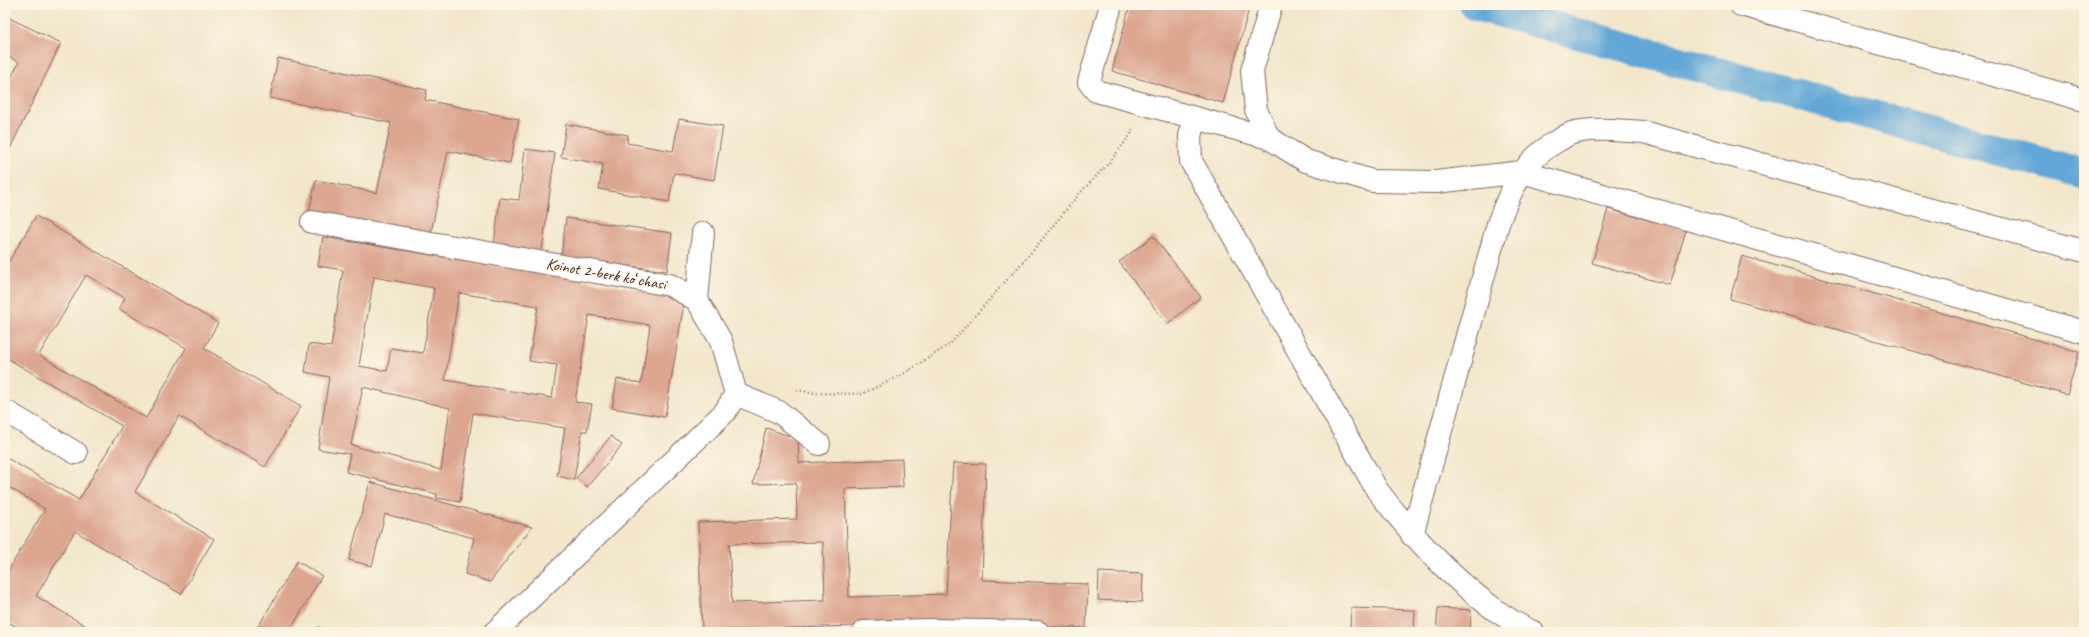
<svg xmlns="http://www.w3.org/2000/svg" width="2089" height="637" viewBox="0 0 2089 637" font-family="Caveat,sans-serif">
	<rect width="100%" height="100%" fill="#fcf5e5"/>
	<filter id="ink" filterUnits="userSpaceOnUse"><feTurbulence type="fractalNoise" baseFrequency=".025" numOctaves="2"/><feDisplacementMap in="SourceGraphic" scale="8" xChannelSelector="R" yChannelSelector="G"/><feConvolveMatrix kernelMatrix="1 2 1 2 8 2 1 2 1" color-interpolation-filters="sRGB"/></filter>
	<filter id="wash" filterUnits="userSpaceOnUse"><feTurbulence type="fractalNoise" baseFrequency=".012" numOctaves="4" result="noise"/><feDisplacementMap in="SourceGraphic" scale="16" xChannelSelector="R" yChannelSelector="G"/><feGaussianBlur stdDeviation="0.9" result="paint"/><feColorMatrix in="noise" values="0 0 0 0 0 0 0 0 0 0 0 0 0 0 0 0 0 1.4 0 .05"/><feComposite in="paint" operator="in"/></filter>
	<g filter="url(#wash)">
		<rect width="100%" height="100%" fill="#f2e7cb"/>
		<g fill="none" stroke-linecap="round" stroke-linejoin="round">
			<path stroke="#62a7d7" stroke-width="31" d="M1475,5l609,169"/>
		</g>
		<g id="blocks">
			<path fill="#dca690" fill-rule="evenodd" d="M1130,5h120l-27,98 -111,-32z
				M5,16l56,27 -56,116v-69l14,-28 -14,-7z
				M278,58l149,32 -2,10 94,19 -9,44 -62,-12 -18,86 -121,-25 7,-32 61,13 14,-70 -121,-25z
				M679,119l44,7 -9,54 -40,-7 -5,29 -70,-13 4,-25 -42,-7 5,-33 62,11 -1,8 46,8z
				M525,149l30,4 -14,105 -48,-6 7,-54 19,2z
				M1608,209l78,21 -16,55 -78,-22z
				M36,216l182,107 -14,25 97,58 -36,61 -86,-51 -44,76 79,47 -33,55 -106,-63 -39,65 60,36h-71l-20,-12v-44l40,-67 -40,-24v-28l74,43 43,-74 -117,-69v-89zM86,275l39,23 -6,11 67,39 -40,70 -107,-63z
				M566,218l106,15 -5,38 -106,-14z
				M1153,236l48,61 -34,27 -48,-62z
				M323,237l362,60 -20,120 -53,-9 5,-29 24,4 9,-58 -61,-10 -14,87 17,2 -5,27h-5l-8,49 -17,-4 8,-48 -92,-15 -13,89 -24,-4 1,-4 -91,-22 4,-18 -32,-5 11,-72 -24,-5 4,-28 22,3 12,-77 -25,-4zM374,277l60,11 -11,65 -32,-5 -4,23 -28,-5zM459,293l79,13 -9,55 28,4 -5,33 -107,-18zM363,387l87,21 -9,62 -90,-25z
				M1742,256l337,96 -12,43 -337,-96z
				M766,428l32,11 1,24 103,-4 1,28 -58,2 4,108 97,-3 7,-131 33,1 -4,116 106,4 -2,44 -138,-5 -246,8 -4,-109 99,-3 -1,-36 -43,1zM823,542l2,58 -93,3 -3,-59z
				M611,436l11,9 -35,42 -11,-9z
				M370,482l162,45 -42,55 -25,-8 9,-36 -89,-24 -13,52 -23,-6z
				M297,561l25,15 -33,56h-34z
				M1099,572l44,2 -1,28 -44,-2z
				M1351,608l64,2 -1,22h-64z
				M1438,608l33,2 -1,22h-34z
				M318,627l9,5h-12z"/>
		</g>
	</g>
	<g filter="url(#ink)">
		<use href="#blocks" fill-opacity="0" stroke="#856563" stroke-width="1"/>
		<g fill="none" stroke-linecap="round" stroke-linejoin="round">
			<g stroke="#856563" stroke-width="24">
				<path id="minor" d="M1111,5l-22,77 7,9 173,47
					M1271,5l-19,66 4,39 13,28 37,23 66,20 64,1 86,-10 562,160
					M1741,5l343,95
					M1195,118l-5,18 1,25 186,329c35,45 70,85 117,119 13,9 24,17 39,23
					M312,222l358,63 27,15 24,41 15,53 -11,18 -230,220
					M697,300l6,-67
					M736,394l43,18 40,32
					M5,411l71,42
					M1412,535l86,-311c12,-34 27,-66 61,-84 4,-2 9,-6 13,-7 22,-6 49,-2 71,-1l441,119
					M864,632l64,-2 110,2"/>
			</g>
			<path stroke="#856563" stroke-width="2.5" stroke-dasharray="1 3" stroke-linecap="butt" d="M797,390l19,3 46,1 40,-19 48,-31 85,-96 44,-54 30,-31 22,-29 2,-7"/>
			<use href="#minor" stroke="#fff" stroke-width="22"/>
		</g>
	</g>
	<g text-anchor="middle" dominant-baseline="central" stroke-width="3" stroke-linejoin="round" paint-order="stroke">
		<g font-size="16" fill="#4a1f2b" stroke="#fcf5e5">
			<text transform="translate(606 274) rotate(10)">Koinot 2-berk koʻchasi</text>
		</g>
	</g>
	<rect width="2089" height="637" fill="none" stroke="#fcf5e5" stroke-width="20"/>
</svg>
